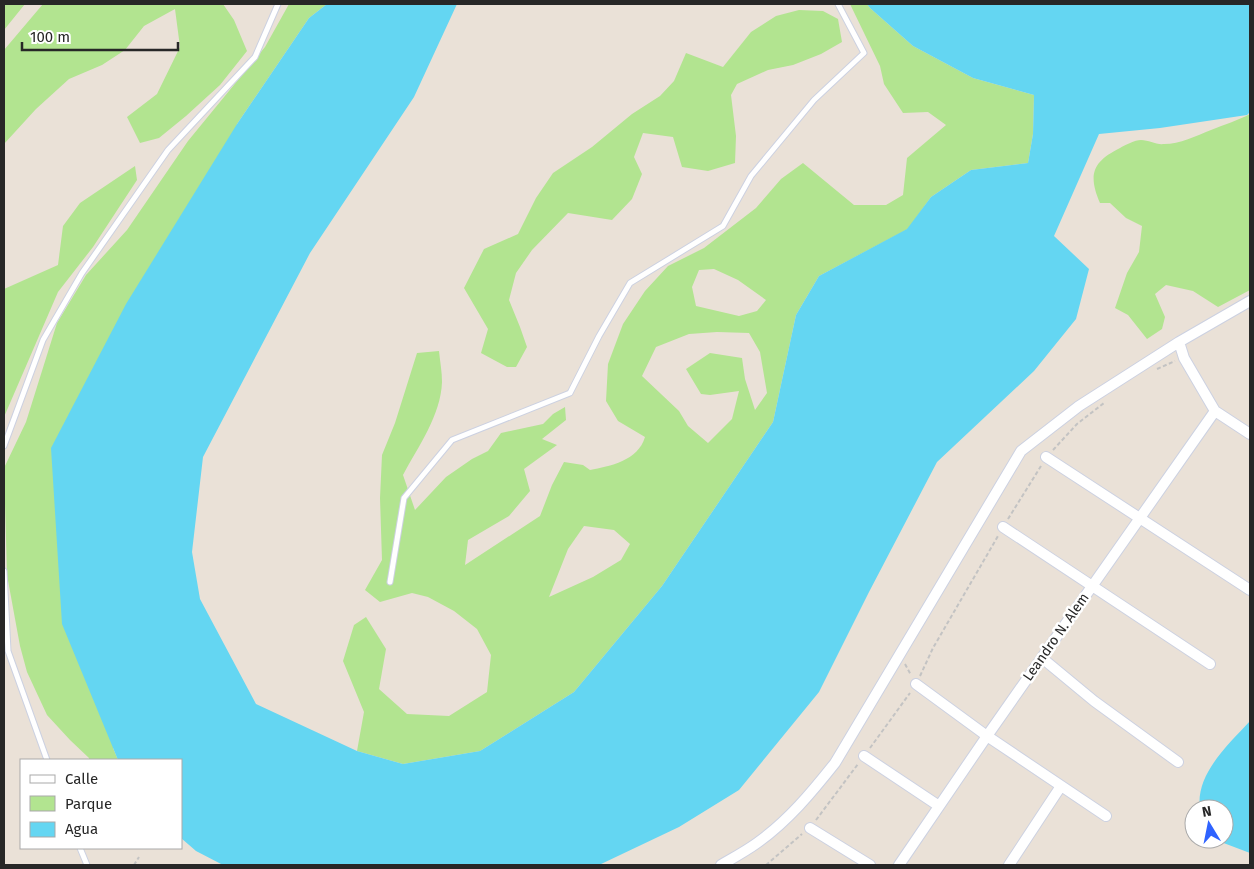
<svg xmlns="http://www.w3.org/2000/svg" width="1254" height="869" viewBox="0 0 1254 869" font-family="'Fira Sans',sans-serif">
	<rect width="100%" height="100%" fill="#eae1d7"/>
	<path fill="#b2e490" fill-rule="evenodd" d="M4,4h21l-21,26z
		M43,4h180l11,16 13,31 -27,34 -34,31 -27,22 -19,5 -13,-26 30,-23 23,-47 -5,-38 -31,17 -19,24 -23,15 -33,14 -33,30 -32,35v-94z
		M289,4h38l-18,14 -72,106 -124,624 5,12h-29v-2l-19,-18 -23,-25 -20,-43 -7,-26 -13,-71 -3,-107 22,-46 31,-99 29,-48 41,-45 61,-89 77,-94z
		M850,4h17l3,4 43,38 60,32 61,17 -1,39 -5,29 -57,7 -40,27 -23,32 -89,47 -23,39 -23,107 -111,164 -88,106 -94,59 -77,13 -46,-13 7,-39 -21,-51 11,-36 12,-8 20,32 -7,40 28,25 42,2 38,-24 4,-37 -14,-26 -23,-18 -26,-14 -16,-4 -32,9 -15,-12 17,-30 -2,-62 2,-43 13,-32 22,-70 22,-2c1,10 3,21 3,31 -1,33 -24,65 -39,93l12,35 31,-33 26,-18 16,-8 13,-18 42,-9 10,-10 12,-7 1,13 -24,19 15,6 -33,24 6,22 -21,25 -41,24 -3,25 75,-49 12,-31 12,-23 19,3 7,5c20,-4 48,-9 55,-33l-27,-16 -12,-20 2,-37 15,-40 22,-33 23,-25 36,-18 52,-40 25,-29 22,-16 51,42h32l17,-10 4,-37 39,-33 -18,-13 -25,1 -19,-29 -4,-18zM714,269l24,11 28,20 -9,11 -18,5 -43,-10 -4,-19 7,-17zM717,332l32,1 11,19 7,41 -12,17 -10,-31 -3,-21 -32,-5 -24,16 15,25 9,1 29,-4 -7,28 -24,24 -20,-17 -9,-15 -37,-35 14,-29 33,-13zM584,526l30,4 16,14 -9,16 -28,17 -44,20 19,-48z
		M799,10l24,1 15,8 4,23 -21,12 -28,11 -25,5 -31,14 -6,11 5,41 -1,27 -27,8 -26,-4 -9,-30 -30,-4 -9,24 8,17 -10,25 -20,21 -44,-7 -36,37 -16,23 -7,27 11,27 7,20 -11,20h-9l-26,-14 7,-24 -24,-41 20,-39 34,-15 18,-36 17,-25 39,-26 40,-33 28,-18 14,-15 12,-28 37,14 28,-35 25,-16z
		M1250,114v176l-32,17 -25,-16 -27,-6 -11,9 10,23 -3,12 -15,10 -19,-24 -13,-7 12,-35 12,-21 3,-26 -16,-8 -16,-15h-10c-12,-28 -8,-41 20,-55 5,-3 15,-8 21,-8 8,0 15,5 23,4 16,0 32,-8 47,-14 14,-6 26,-9 39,-16z
		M135,166l2,14 -44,67 -35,45 -54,125v-128l54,-24 5,-39 17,-23z"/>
	<path fill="#64d6f2" d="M327,4h130l-43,93 -104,156 -107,204 -11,95 8,47 56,105 101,47 46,13 77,-13 94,-59 88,-106 111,-164 23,-107 23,-39 88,-47 24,-32 40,-27 57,-7 5,-29 1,-39 -61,-17 -60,-32 -43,-38 -3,-4h383v108l-3,3 -87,13 -61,6 -45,102 35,33 -13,50 -42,52 -97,91 -68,130 -50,100 -80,98 -60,37 -80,38h-376l-27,-14 -15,-13v-78h-63l-56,-136 -11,-176 75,-144 111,-180 72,-106z
		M1250,721v132l-37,-14h11v-30h-24c-5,-35 29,-65 50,-88z"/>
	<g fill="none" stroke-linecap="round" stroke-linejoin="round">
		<g stroke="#ccd1e1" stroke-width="7">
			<path id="lane" d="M4,446l39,-106 39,-67 86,-123 87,-93 23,-53
				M4,571l4,80 39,109
				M390,582l14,-84 48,-58 118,-47 29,-57 31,-53 93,-57 28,-50 63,-76 50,-47 -26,-49
				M80,848l7,17"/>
		</g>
		<g stroke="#ccd1e1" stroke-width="12">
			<path id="street" d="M1179,342l5,16 31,53 35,23
				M1046,457l204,133
				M1003,527l207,137
				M1042,658l52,43 84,61
				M916,684l71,52 119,80
				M864,756l75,50
				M810,828l60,37
				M721,865c12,-7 25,-14 36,-22 31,-22 55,-51 78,-80l186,-312 58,-45 100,-64 71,-41
				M899,865l88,-129 228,-325
				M1009,865l52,-79"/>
		</g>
		<path stroke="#c3c3c3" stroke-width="2" stroke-dasharray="4 2.5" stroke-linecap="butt" d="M1157,369l18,-8
			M1053,450l24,-26 27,-21
			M1008,519l33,-53
			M905,664l6,11
			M920,676l13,-28 65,-112
			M870,748l40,-55
			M816,820l42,-56
			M134,865l5,-8
			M766,865l36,-31"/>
		<use href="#lane" stroke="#fff" stroke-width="5"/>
		<use href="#street" stroke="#fff" stroke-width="10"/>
	</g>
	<g text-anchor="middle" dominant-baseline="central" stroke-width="5" stroke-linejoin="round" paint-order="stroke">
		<g font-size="14" fill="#272727" stroke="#fff">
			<text transform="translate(1056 637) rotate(-55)">Leandro N. Alem</text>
		</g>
	</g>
	<rect width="1254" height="869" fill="none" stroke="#272727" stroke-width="10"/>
	<rect x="20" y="759" width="162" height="90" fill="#ffffff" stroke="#a9a9a9"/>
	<rect x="30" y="775" width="25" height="8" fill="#ffffff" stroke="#a9a9a9"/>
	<text x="65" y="784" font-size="15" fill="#272727">Calle</text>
	<rect x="30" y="796" width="25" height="15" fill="#b2e490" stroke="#a9a9a9"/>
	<text x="65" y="809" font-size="15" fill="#272727">Parque</text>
	<rect x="30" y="822" width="25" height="15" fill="#64d6f2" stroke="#a9a9a9"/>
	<text x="65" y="834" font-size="15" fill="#272727">Agua</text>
	<g transform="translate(1209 824) rotate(350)"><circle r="24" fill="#ffffff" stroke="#a9a9a9"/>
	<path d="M0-4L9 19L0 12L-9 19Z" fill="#2f63ff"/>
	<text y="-8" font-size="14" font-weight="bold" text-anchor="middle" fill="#272727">N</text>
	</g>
	<path d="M22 42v8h156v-8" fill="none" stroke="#272727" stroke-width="2.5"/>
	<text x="30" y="42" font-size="15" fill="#272727" stroke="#ffffff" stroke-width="4" paint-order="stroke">100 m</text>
</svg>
